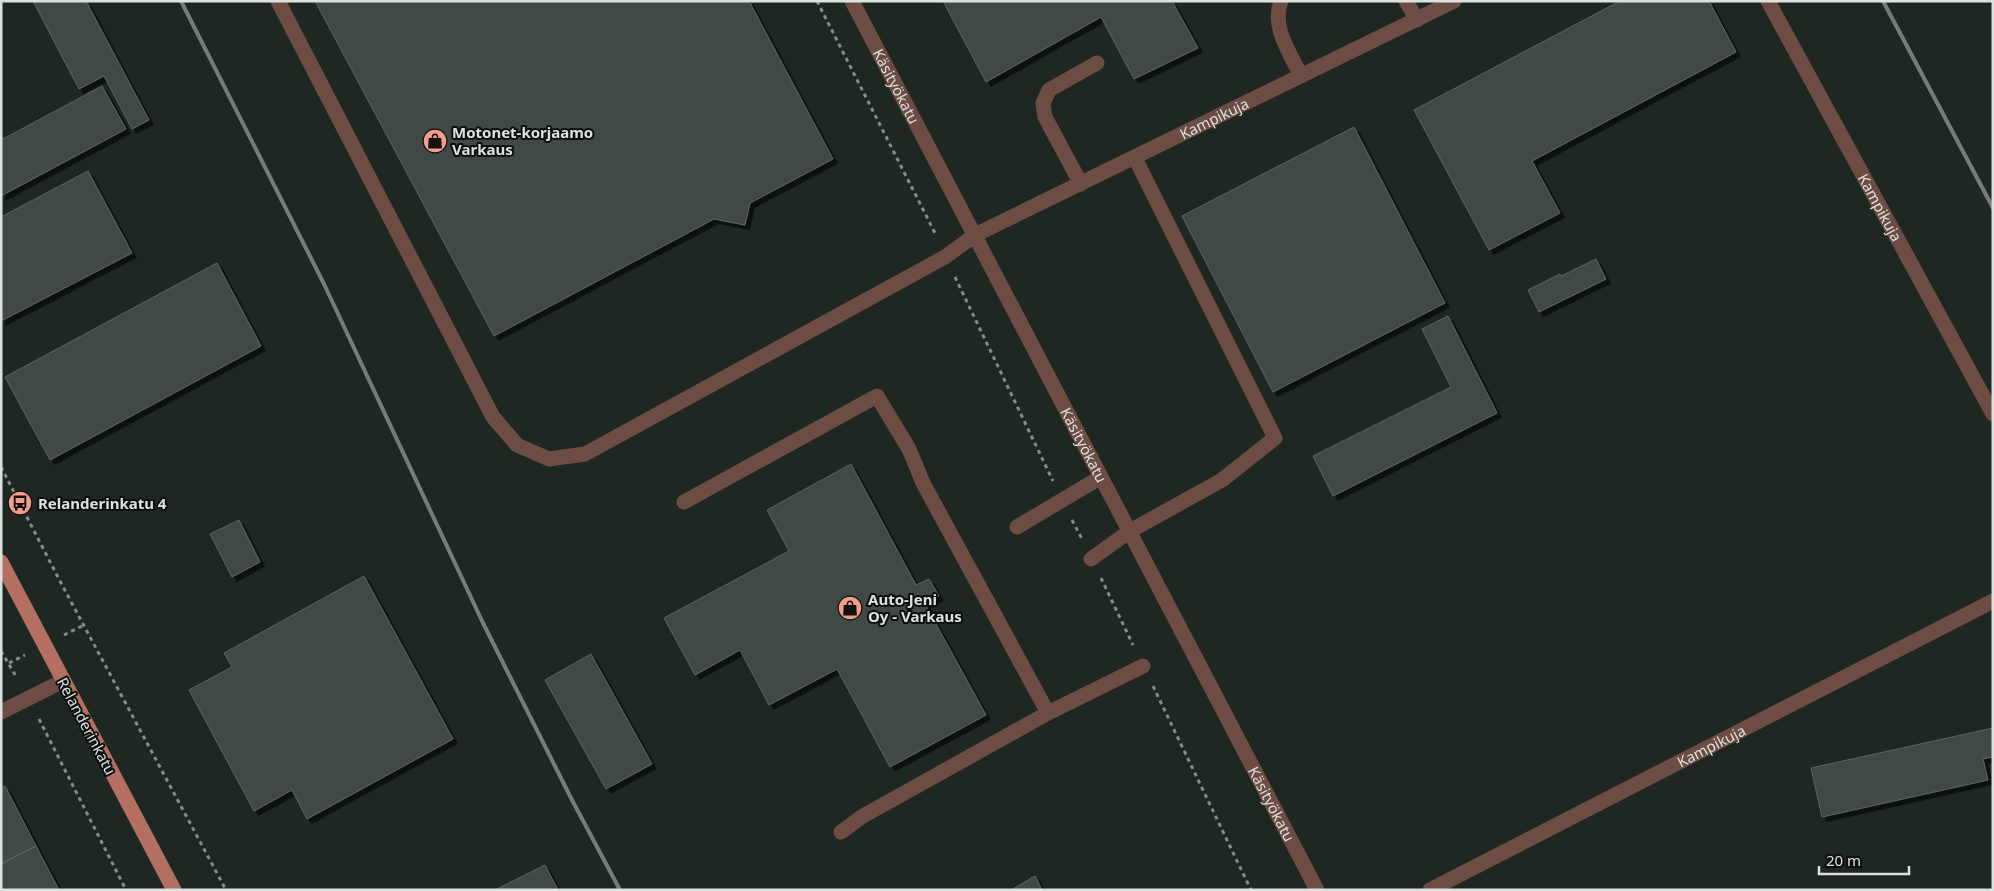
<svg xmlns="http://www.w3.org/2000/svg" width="1994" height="891" viewBox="0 0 1994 891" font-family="'Noto Sans',sans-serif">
	<defs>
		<filter id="shadow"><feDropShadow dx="4.5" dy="4.5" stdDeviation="0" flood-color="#0009"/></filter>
	</defs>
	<rect width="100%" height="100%" fill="#1f2723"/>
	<path fill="#3f4844" stroke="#5c6560" filter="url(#shadow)" d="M33,1h53l63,119 -17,9 -28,-53 -25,13z
		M315,1h434l84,158 -83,44 -5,22 -31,-6 -220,117z
		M943,1h229l26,47 -64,31 -33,-62 -115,65z
		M1620,1h89l27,51 -204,109 28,52 -71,37 -75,-140z
		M102,86l24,43 -125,67v-60l2,3z
		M1354,127l91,176 -172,89 -91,-176z
		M88,171l44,82 -131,68v-104z
		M1596,259l10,20 -67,33 -11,-22 32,-16 1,2z
		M217,263l44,83 -211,114 -45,-83z
		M1448,316l49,97 -164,83 -20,-40 138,-69 -29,-58z
		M851,464l65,121 13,-6 10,17 -14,8 61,111 -96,52 -53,-98 -68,36 -29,-55 -45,25 -31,-57 125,-67 -22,-41z
		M239,520l21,42 -28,15 -22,-43z
		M364,576l89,163 -146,80 -15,-29 -38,21 -65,-121 43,-23 -8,-14z
		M591,654l61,110 -46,25 -61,-109z
		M1993,728v29l-10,2 5,21 -166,37 -11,-49z
		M5,786l31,60 -35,18v-76z
		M36,846l23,44h-58v-26z
		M545,865l13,25h-63z
		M1035,876l7,14h-31z"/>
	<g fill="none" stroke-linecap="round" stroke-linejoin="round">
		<path stroke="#858c88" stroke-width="3" stroke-dasharray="4 4" stroke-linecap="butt" d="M817,1l119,234
			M955,277l98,204
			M1,467l60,116 165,307
			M1072,520l10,19
			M1101,578l32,67
			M64,635l20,-10
			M1,651l16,27
			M9,663l16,-8
			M1153,686l98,204
			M39,719l87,171"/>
		<g stroke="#6d4c44" stroke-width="15">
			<path id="s1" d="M278,1l215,416 24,28 32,14 36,-5 360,-197 30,-22 479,-234"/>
			<path id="s2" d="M852,1l465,889"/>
			<path d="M1281,1c-10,26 9,52 20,75"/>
			<path d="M1406,1l11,19"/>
			<path id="s3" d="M1768,1l225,413"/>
			<path d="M1081,184l-36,-67 -2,-14 6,-13 48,-27"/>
			<path d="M684,502l193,-106 32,53 14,34 125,230"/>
			<path d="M1017,527l84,-50"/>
			<path d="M1091,559l39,-28 92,-51 53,-42 -140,-280"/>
			<path d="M1,712l62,-31"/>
			<path d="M841,832l22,-16 185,-103 95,-47"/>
			<path id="s4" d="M1430,890l563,-289"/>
		</g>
		<path stroke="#b37062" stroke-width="15" d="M1,562l173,328"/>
		<path stroke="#757c79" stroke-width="4" d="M181,1l143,283 159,339 89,177 48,90
			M1883,1l110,207"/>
	</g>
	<defs>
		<g id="shop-disc" transform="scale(1.25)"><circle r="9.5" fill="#f49d8b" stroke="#0b0f0d"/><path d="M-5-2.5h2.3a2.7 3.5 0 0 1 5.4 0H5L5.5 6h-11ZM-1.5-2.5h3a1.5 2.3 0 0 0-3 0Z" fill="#111"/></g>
		<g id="bus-disc" transform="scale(1.25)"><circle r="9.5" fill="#f49d8b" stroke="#0b0f0d"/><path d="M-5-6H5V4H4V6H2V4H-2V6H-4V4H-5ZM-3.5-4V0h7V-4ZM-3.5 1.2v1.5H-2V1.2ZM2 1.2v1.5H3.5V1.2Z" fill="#111"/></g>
	</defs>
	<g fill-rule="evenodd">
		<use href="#shop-disc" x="435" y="141"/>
		<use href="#bus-disc" x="20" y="503"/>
		<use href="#shop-disc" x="850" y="608"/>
	</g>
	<g text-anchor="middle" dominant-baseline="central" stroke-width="4" stroke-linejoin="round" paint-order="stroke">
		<g font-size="15" fill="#dce2df" stroke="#0b0f0d">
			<text stroke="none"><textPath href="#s2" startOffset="96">Käsityökatu</textPath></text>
			<text stroke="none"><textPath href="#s1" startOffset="1290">Kampikuja</textPath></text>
			<text stroke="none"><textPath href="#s3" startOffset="235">Kampikuja</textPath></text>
			<text stroke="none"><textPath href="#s2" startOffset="501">Käsityökatu</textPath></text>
			<text transform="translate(87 726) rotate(62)">Relanderinkatu</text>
			<text stroke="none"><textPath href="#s4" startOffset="316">Kampikuja</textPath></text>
			<text stroke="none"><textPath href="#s2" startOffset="906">Käsityökatu</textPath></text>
		</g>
		<g font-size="15" font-weight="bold" fill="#dce2df" stroke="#0b0f0d" text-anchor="start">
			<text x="452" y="132">Motonet-korjaamo<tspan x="452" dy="17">Varkaus</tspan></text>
			<text x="38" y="503">Relanderinkatu 4</text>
			<text x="868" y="599">Auto-Jeni<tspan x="868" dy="17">Oy - Varkaus</tspan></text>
		</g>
	</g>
	<rect width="1994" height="891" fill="none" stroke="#dce2df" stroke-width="5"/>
	<path d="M1819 866v8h90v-8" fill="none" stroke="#dce2df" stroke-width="2.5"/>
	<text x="1826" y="866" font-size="15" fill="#dce2df" stroke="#0b0f0d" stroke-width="4" paint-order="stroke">20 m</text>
</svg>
